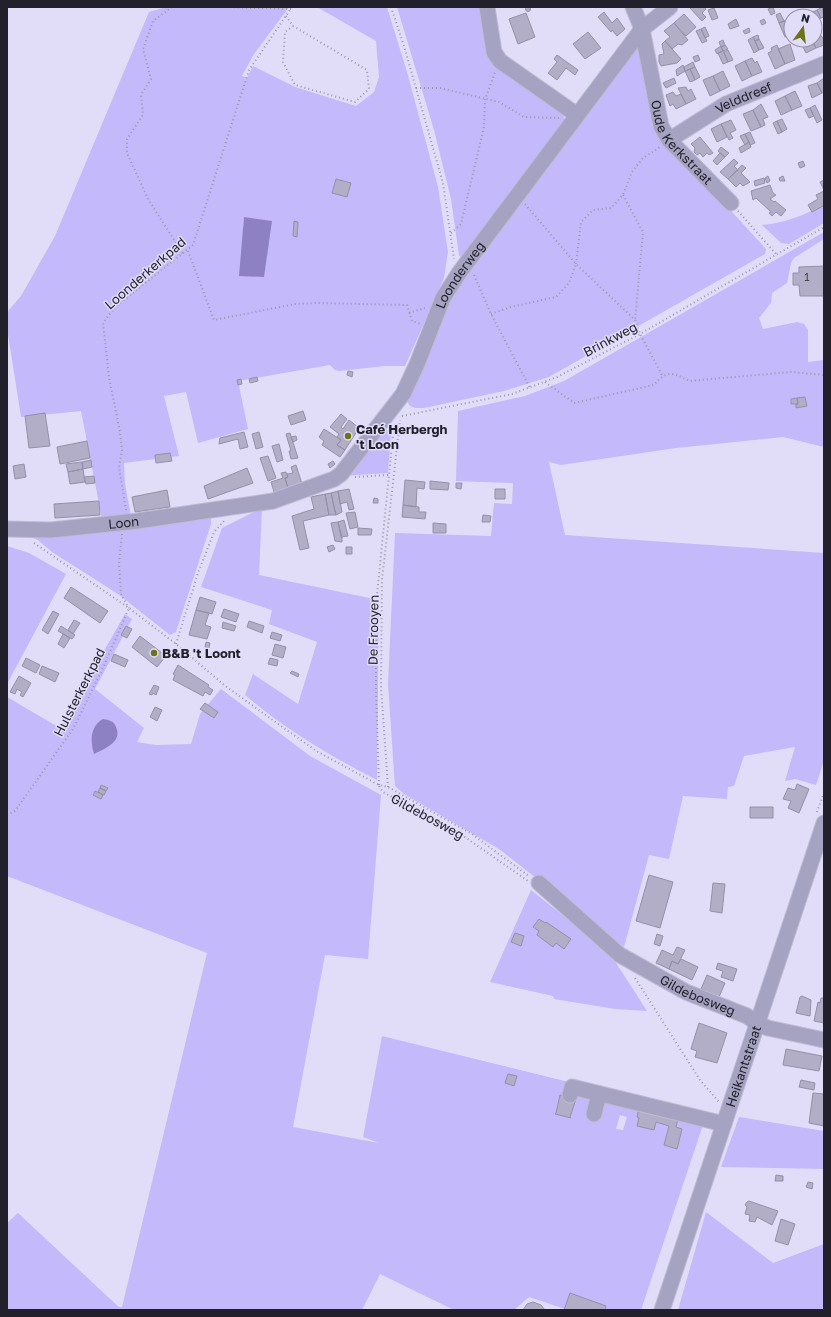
<svg xmlns="http://www.w3.org/2000/svg" width="831" height="1317" viewBox="0 0 831 1317" font-family="'Golos Text',sans-serif">
	<rect width="100%" height="100%" fill="#e1ddf9"/>
	<path fill="#c4b9fa" fill-rule="evenodd" d="M166,7h123l-35,47 -12,22 5,2 6,-12 42,21 61,19 18,-14 5,-15 -3,-36 -59,-34h70l20,65 31,115 10,65 -4,26 -39,88h-20l-46,5 -4,-1 -5,-5 -92,16 10,48 -50,14 -12,-51 -22,4 15,60 -55,7 1,21 6,32 -29,3 -21,-108 -60,6 -14,-89v-16l14,-16 34,-60 94,-224zM244,217l28,5 -29,6z
		M397,7h84l4,29 78,78 2,10 -104,134 -2,-3 -8,-56 -17,-69z
		M637,43l19,86 110,120 -1,5 -216,123 -45,14 -80,17h-9l-5,-2 -3,-5 39,-94 17,-29z
		M824,205v18l-35,21 -8,-1 -19,-18c23,-2 42,-10 62,-20z
		M824,232v7l-30,19 -3,5 -4,20 -15,10 -1,10 -12,15 4,11 34,-7 7,2 4,6v32l16,-2v87l-41,-10 -107,11 -115,17 -12,-3 16,73 259,18v207l-8,25 -21,-6 -10,2 10,-34 -51,9 -10,30 -6,1 -1,12 -44,-3 -14,63 -20,-4 -25,92 -125,-98 -95,-55 -9,-8 -7,-102 7,-151 96,3 3,-33 18,1 1,-21 -57,-2 2,-70 67,-15 39,-15z
		M383,428l8,4 -3,41 -46,3z
		M262,508l-3,67 120,25 -2,180c-47,-24 -92,-51 -132,-85l8,-21 45,30 19,-62 -48,-18 3,-14 -71,-23 21,-59z
		M211,517v7l-35,108 -6,3 -52,-41 -66,-42 -14,-12 -12,-5z
		M7,546l22,7 37,21 -59,110z
		M125,614l7,5 -37,70 49,39 -7,14 19,3 35,-1 9,-30 21,-25 89,67 71,39 -13,164 -43,-4 -32,172 86,16 -16,-6 19,-101 324,80 -65,194h-73l-39,-13 -15,13h-60l-74,-36 -18,36h-355v-87l11,-10 90,84 11,10h3l85,-354 -200,-77v-179l53,31zM103,720c11,1 15,6 14,17l-25,9c0,-12 -1,-20 11,-26zM620,1115l7,2 -4,13 -7,-1z
		M531,890l78,62 38,59 -32,-2 -61,-10 -1,-3 -63,-14z
		M739,1117l85,14v38l-103,-2z
		M706,1212l67,51 51,-19v66h-146z"/>
	<path fill="#8d81c3" d="M244,217l28,4 -8,56 -25,-1z
		M103,719c6,1 11,2 13,8 7,15 -12,22 -22,27 -4,-13 -4,-28 9,-35z"/>
	<path fill="#b2aec8" stroke="#9490aa" d="M525.5 9a2.5 2.5 0 1 1 5 0a2.5 2.5 0 1 1-5 0Z
		M691,7h13l2,2 -4,4 4,4 -4,4 -12,-13z
		M773,7l2,6 -4,2 -3,-6z
		M822,7l2,10 -3,1 -4,-8z
		M714,8l4,10 -6,2 -4,-10z
		M817,10l4,8 -4,2 -4,-8z
		M604,12l8,11 5,-5 8,11 -8,7 -5,-6 -1,2 -13,-15z
		M526,13l9,24 -17,7 -9,-25z
		M780,13l4,8 -5,2 -3,-8z
		M684,14l12,13 -10,9 -12,-13z
		M736,19l3,7 -9,3 -2,-5z
		M764,19l2,4 -4,2 -2,-4z
		M788,19l3,6 -1,10 -6,-14z
		M784,21l6,14 -5,2 -6,-14z
		M674,23l14,17 -6,5 -4,-1 -6,5 -7,-8 5,-4 -6,-6z
		M705,27l4,9 -4,2 -4,-9z
		M749,28l1,4 -5,2 -2,-3z
		M701,29l6,12 -5,2 -6,-12z
		M818,31l6,9v5l-8,3 -4,-8h3v-8z
		M588,32l13,16 -16,11 -12,-15z
		M758,35l1,4 -4,2 -2,-4z
		M753,37l6,13 -5,3 -6,-13z
		M759,39l5,9 -5,2 -4,-9z
		M723,40l2,5 -4,2 -2,-5z
		M802,40h10l4,8 -10,5 -5,-10 2,-1z
		M665,41l16,18 -4,4 -16,3 -2,-4v-7l5,-1 -2,-10z
		M790,44l5,16 -10,4 -7,-15z
		M725,45l3,4 -5,2 -2,-4z
		M777,45l8,19 -10,5 -7,-16 4,-2 -1,-3z
		M721,46l2,5 -6,3 -2,-4z
		M728,50l5,10 -5,2 -4,-10z
		M723,51l5,11 -5,2 -5,-11z
		M557,55l21,15 -3,5 -9,-7 -9,12 -9,-7 9,-11 -3,-3z
		M698,55l2,5 -5,2 -2,-5z
		M752,58l3,5 2,-2 5,11 -10,4 -7,-15z
		M745,61l7,15 -10,5 -7,-15z
		M693,62l2,5 -10,4 -1,-4z
		M683,65l2,6 -8,5 -1,-6z
		M695,67l5,10 -5,3 -5,-11z
		M690,69l5,11 -5,2 -5,-11z
		M723,71l7,15 -10,5 -7,-15z
		M713,76l7,15 -10,5 -7,-16z
		M674,78l2,5 -10,5 -3,-5z
		M824,78v14l-2,1 -5,-10z
		M817,83l5,10 -10,5 -4,-12z
		M686,87l2,4 3,-2 5,10 -10,5 -8,-16z
		M795,91l7,15 -10,4 -7,-14z
		M673,92l3,4 5,-2 5,10 -10,5 -3,-5 -3,2 -4,-11z
		M785,96l7,14 -11,5 -6,-14z
		M761,104l7,13 -5,2 2,6 -4,2 -8,-17z
		M815,105l7,15 -5,3 -7,-15z
		M810,108l4,8 -5,2 -4,-8z
		M753,110l8,17 -10,4 -8,-17z
		M782,119l5,10 -5,3 -5,-11z
		M731,120l5,10 -6,3 3,5 -4,2 -8,-16z
		M777,121l5,11 -4,2 -5,-11z
		M721,124l6,13 -10,5 -6,-13z
		M750,132l5,11 -5,2 -5,-11z
		M745,134l4,8 -4,3 -5,-9z
		M700,137l13,16 -4,2 -2,-2 -4,4 -3,-4 -3,2 -3,-3 1,-4 -4,-4z
		M749,142l2,5 -10,6 -2,-5z
		M721,147l8,6 -4,4 -7,-6z
		M720,153l5,4 -8,8 -4,-4z
		M734,159l4,4 -4,3 4,4 -10,9 -8,-7z
		M803,161l2,5 -5,2 -2,-5z
		M742,165l4,3 -5,5 9,9 -7,4 -3,-3 -4,4 -8,-8z
		M768,176l2,5 -3,2 -2,-5z
		M783,176l2,5h-5l-1,-3z
		M764,178l1,5 -10,3 -1,-5z
		M336,179l15,4 -4,14 -15,-4z
		M824,180v10l-4,-8z
		M770,185l3,8 3,2 -6,4 4,3 1,-1 11,9 -5,6 -5,-4 -4,4 -3,-3 2,-1 -15,-14 -3,2 -2,-9z
		M824,191v16l-1,-1 -11,6 -4,-7 10,-6 -2,-4z
		M294,221l4,1 -1,15 -4,-1z
		M824,266v30h-24l-1,-11h-6v-12h6v-6z
		M348,371l5,1 -1,5 -5,-2z
		M257,377l1,4 -8,2 -1,-4z
		M241,379l1,5 -4,1 -1,-5z
		M805,397l2,9 -11,2v-4h2l-1,-6z
		M797,398l1,6h-7v-5z
		M303,411l3,9 -15,5 -3,-9z
		M45,413l5,33 -21,2 -4,-32z
		M341,414l6,5 -6,8 2,2 6,-9 10,8 -14,22 -8,-5 4,-5 -4,-3 2,-3 -9,-7z
		M324,429l17,11 -4,5 8,5 -5,7 -18,-12 2,-4 -5,-4z
		M244,432l4,15 -8,2 -2,-10 -19,5 1,-6z
		M259,432l4,15 -7,2 -4,-15z
		M290,433l8,25 -7,1 -2,-8h2l-5,-17z
		M296,436l1,4 -4,2 -2,-5z
		M87,441l3,17 -30,6 -3,-17z
		M279,444l4,16 -6,2 -5,-16z
		M170,453l2,8 -16,2 -1,-8z
		M268,456l8,22 -8,3 -8,-23z
		M91,460l1,7 -9,2 -1,-7z
		M333,461l2,3 -5,4 -2,-4z
		M82,462l1,7 -15,3 -2,-8z
		M24,464l2,13 -11,2 -2,-13z
		M296,465l6,19 -14,4 -3,-10 3,-1 -1,-3 6,-1 -2,-6z
		M247,468l6,15 -45,16 -4,-13z
		M83,469l2,13 -15,2 -2,-12z
		M286,472l2,5 -3,1 3,10 -14,4 -3,-10 12,-4 -2,-5z
		M94,476l1,7 -9,1 -2,-7z
		M405,480l20,2 -1,7 -7,-1 -1,19 -13,-2z
		M430,481l19,2 -1,7 -18,-1z
		M456,483h6l-1,6 -5,-1z
		M349,489l5,20 -5,1 -2,-8 -7,2 -2,-13z
		M495,489h10v10h-10z
		M167,490l3,17 -35,5 -3,-15z
		M338,491l4,21 -6,3 -5,-22z
		M331,493l4,19v-1l1,4h-7l-4,-21z
		M325,494l4,21 -26,6 6,27 -9,2 -8,-34 22,-7 -3,-12z
		M374,498l4,1v4h-5z
		M99,501l1,14 -45,3 -1,-14z
		M403,505l16,2v5h7l-1,7 -23,-2z
		M355,512l3,15 -8,2 -4,-16z
		M483,515l8,1 -1,6h-8z
		M344,520l4,16 -7,1 -3,-15z
		M338,522l4,15v5l-7,-1 -4,-18z
		M433,523l13,1v9h-13z
		M358,528l14,1 -1,6h-13z
		M333,545l2,4 -6,3 -2,-5z
		M346,547h6v7h-6z
		M71,587l37,24 -8,12 -36,-25z
		M200,597l16,5 -4,12 -16,-4z
		M224,609l15,5 -3,8 -15,-5z
		M196,610l13,3 -4,12 6,2 -4,12 -18,-4z
		M53,611l6,3 -11,20 -6,-4z
		M74,620l6,3 -7,11 -5,-4z
		M249,621l15,5 -2,7 -15,-6z
		M223,622l13,4 -2,5 -12,-3z
		M61,626l14,9 -3,4 -14,-8z
		M126,626l6,3 -5,9 -6,-3z
		M272,632l10,3 -2,6 -10,-3z
		M63,634l7,4 -6,10 -6,-4z
		M140,636l26,20 -9,11 -25,-20z
		M206,642l4,1 -1,5 -4,-1z
		M275,644l11,3 -3,11 -11,-3z
		M114,654l14,6 -3,7 -14,-6z
		M26,658l14,7 -4,8 -14,-7z
		M270,658l8,2 -1,6 -9,-2z
		M178,665l31,20 -1,2 5,3 -3,5 -5,-3 -2,4 -30,-16 2,-5 -2,-1z
		M42,666l17,7 -4,9 -16,-8z
		M292,671l7,3 -1,3 -8,-4z
		M19,676l12,7 -8,14 -3,-2 2,-3 -5,-3 -2,5 -5,-2z
		M154,685l5,2 -3,8 -3,-2 -1,2 -3,-1z
		M205,703l13,9 -4,6 -14,-9z
		M155,707l7,3 -5,11 -7,-4z
		M797,784l12,5 -10,24 -11,-5 3,-7 -8,-2 5,-11 7,2z
		M101,785l7,3 -2,3 -6,-3z
		M100,788l6,3 -2,4 -6,-3z
		M95,791l8,4 -2,4 -8,-4z
		M750,807h23v11h-23z
		M649,875l24,7 -13,46 -24,-7z
		M713,883l12,1 -3,29 -12,-2z
		M539,919l6,4 1,-1 25,17 -7,10 -8,-6 -3,4 -16,-12 2,-4 -6,-4z
		M515,933l9,3 -3,10 -10,-4z
		M657,934l6,2 -3,10 -6,-2z
		M677,947l8,3 -7,14 -6,-3 -3,8 -13,-6 6,-13 11,5z
		M681,959l17,8 -6,13 -23,-11 3,-8 6,3z
		M718,963l19,6 -4,12 -12,-4 2,-6 -7,-2z
		M707,975l18,8 -6,14 -18,-8z
		M802,996l9,4 -1,16 -14,-3 4,-16z
		M821,998h3v25l-10,-2 4,-19 2,1z
		M699,1023l28,10 -10,30 -22,-6 2,-6 -6,-2z
		M786,1049l36,7 -3,15 -36,-6z
		M508,1074l9,2 -3,10 -9,-3z
		M801,1080l14,3 -1,7 -15,-3z
		M813,1093l11,1v32l-15,-3z
		M560,1095l16,4 -6,18 1,1 -16,-4 1,-1z
		M639,1108l39,10 -2,9 6,2 -5,20 -13,-4 5,-19 -13,-4 -2,8 -17,-4 2,-8 -2,-1z
		M776,1175l7,1v5h-8z
		M808,1182l5,1 -1,6 -6,-2z
		M749,1201l29,10 -6,14 -15,-8 -2,5 -6,-1 1,-6 -5,-1 2,-7 -2,-2 2,-3z
		M781,1219l14,5 -7,21 -13,-4z
		M570,1293l36,13 -1,4h-41z
		M533,1302l8,3 4,5h-22l4,-6z"/>
	<g fill="none" stroke-linecap="round" stroke-linejoin="round">
		<g stroke="#bfbbd4" stroke-width="17">
			<g id="minor">
				<path d="M487,7l7,45 6,9 77,54"/>
				<path id="s2" d="M633,7l9,22 19,97 8,14 62,63"/>
				<path id="s3" d="M669,140l57,-36 98,-40"/>
				<path id="s4" d="M7,529l44,1 86,-9 136,-20 61,-22 7,-5 62,-80 14,-30 26,-66 16,-25 183,-244 28,-22"/>
				<path id="s5" d="M539,883l81,72 66,37 61,24 11,8 10,4 56,12"/>
				<path d="M570,1095l2,-8 152,37"/>
				<path d="M594,1114l5,-20"/>
				<path id="s6" d="M662,1310l162,-487"/>
			</g>
		</g>
		<g stroke="#9a97ac" stroke-width="2" stroke-dasharray="1 3" stroke-linecap="butt">
			<path d="M172,7l-19,14 -10,28 8,30 -10,16 2,20 -16,24v14l21,46 35,55"/>
			<path d="M226,7l65,2"/>
			<path d="M391,7l13,39 39,137 11,76"/>
			<path d="M286,16l7,10 -8,6 -2,30 12,23 60,17 14,-13 -2,-19 -74,-44"/>
			<path d="M416,88h24l59,14 25,15 35,1"/>
			<path d="M623,195l20,37 -8,88"/>
			<path d="M525,204l51,60"/>
			<path d="M738,211l38,43"/>
			<path d="M451,233l10,-9 23,-97 1,-27 10,-28"/>
			<path d="M188,251l26,69 81,-16 22,-1 90,2 5,16 9,3"/>
			<path d="M576,264l5,-42 12,-12 18,-2 12,-13 9,-23 11,-14 17,-11"/>
			<path d="M474,275l17,39 39,74"/>
			<path d="M409,313l16,-5"/>
			<path d="M491,314l20,-7 45,-10 13,-14 7,-19 59,56 5,14 22,41"/>
			<path d="M545,382l29,21 80,-18c13,-15 18,-13 35,-4l102,-9 33,3"/>
			<path d="M402,416l110,-22 45,-17 83,-43 184,-107"/>
			<path d="M355,477l34,-2"/>
			<path d="M126,510l-7,-43 3,-17 -2,-18 -11,-55 -6,-54 11,-15 79,-63 56,-175 43,-63"/>
			<path d="M122,534l-3,29 2,32 8,13"/>
			<path d="M34,543l95,65 47,36 48,41 57,41 37,26 61,33 9,2 84,47 58,43"/>
			<path d="M176,644l22,-71 16,-41 11,-12"/>
			<path d="M379,785l-3,-98v-82l17,-170 -3,-6"/>
			<path id="s1" d="M379,786l4,6 79,43 66,46"/>
			<path d="M388,787l-7,-100 1,-107 18,-160"/>
			<path d="M817,812l7,-19"/>
			<path d="M7,815l8,-4 58,-82 29,-59 27,-62"/>
			<path d="M635,978l65,102 19,22"/>
		</g>
		<use href="#minor" stroke="#a6a2c1" stroke-width="15"/>
	</g>
	<g fill="#6e7218" stroke="#e1ddf9" stroke-width="1.5">
		<circle cx="348" cy="436" r="4"/>
		<circle cx="154" cy="653" r="4"/>
	</g>
	<g text-anchor="middle" dominant-baseline="central" stroke-width="3" stroke-linejoin="round" paint-order="stroke">
		<g font-size="11" fill="#464452">
			<text x="807" y="276">1</text>
		</g>
		<g font-size="13" fill="#22212b" stroke="#e1ddf9">
			<text stroke="none"><textPath href="#s3" startOffset="86">Velddreef</textPath></text>
			<text stroke="none"><textPath href="#s2" startOffset="147">Oude Kerkstraat</textPath></text>
			<text transform="translate(145 273) rotate(-41)">Loonderkerkpad</text>
			<text stroke="none"><textPath href="#s4" startOffset="575">Loonderweg</textPath></text>
			<text transform="translate(610 339) rotate(-28)">Brinkweg</text>
			<text stroke="none"><textPath href="#s4" startOffset="117">Loon</textPath></text>
			<text transform="translate(373 630) rotate(-89)">De Frooyen</text>
			<text transform="translate(79 692) rotate(-63)">Hulsterkerkpad</text>
			<text stroke="none"><textPath href="#s1" startOffset="58">Gildebosweg</textPath></text>
			<text stroke="none"><textPath href="#s5" startOffset="196">Gildebosweg</textPath></text>
			<text stroke="none"><textPath href="#s6" startOffset="257">Heikantstraat</textPath></text>
		</g>
		<g font-size="13" font-weight="bold" fill="#22212b" stroke="#e1ddf9" text-anchor="start">
			<text x="356" y="429">Café Herbergh<tspan x="356" dy="15">'t Loon</tspan></text>
			<text x="162" y="653">B&amp;B 't Loont</text>
		</g>
	</g>
	<rect width="831" height="1317" fill="none" stroke="#22212b" stroke-width="16"/>
	<g transform="translate(803 28) rotate(15)"><circle r="19" fill="#e1ddf9" stroke="#9592a7"/>
	<path d="M0-3L7 15L0 10L-7 15Z" fill="#6e7218"/>
	<text y="-6" font-size="11" font-weight="bold" text-anchor="middle" fill="#22212b">N</text>
	</g>
</svg>
